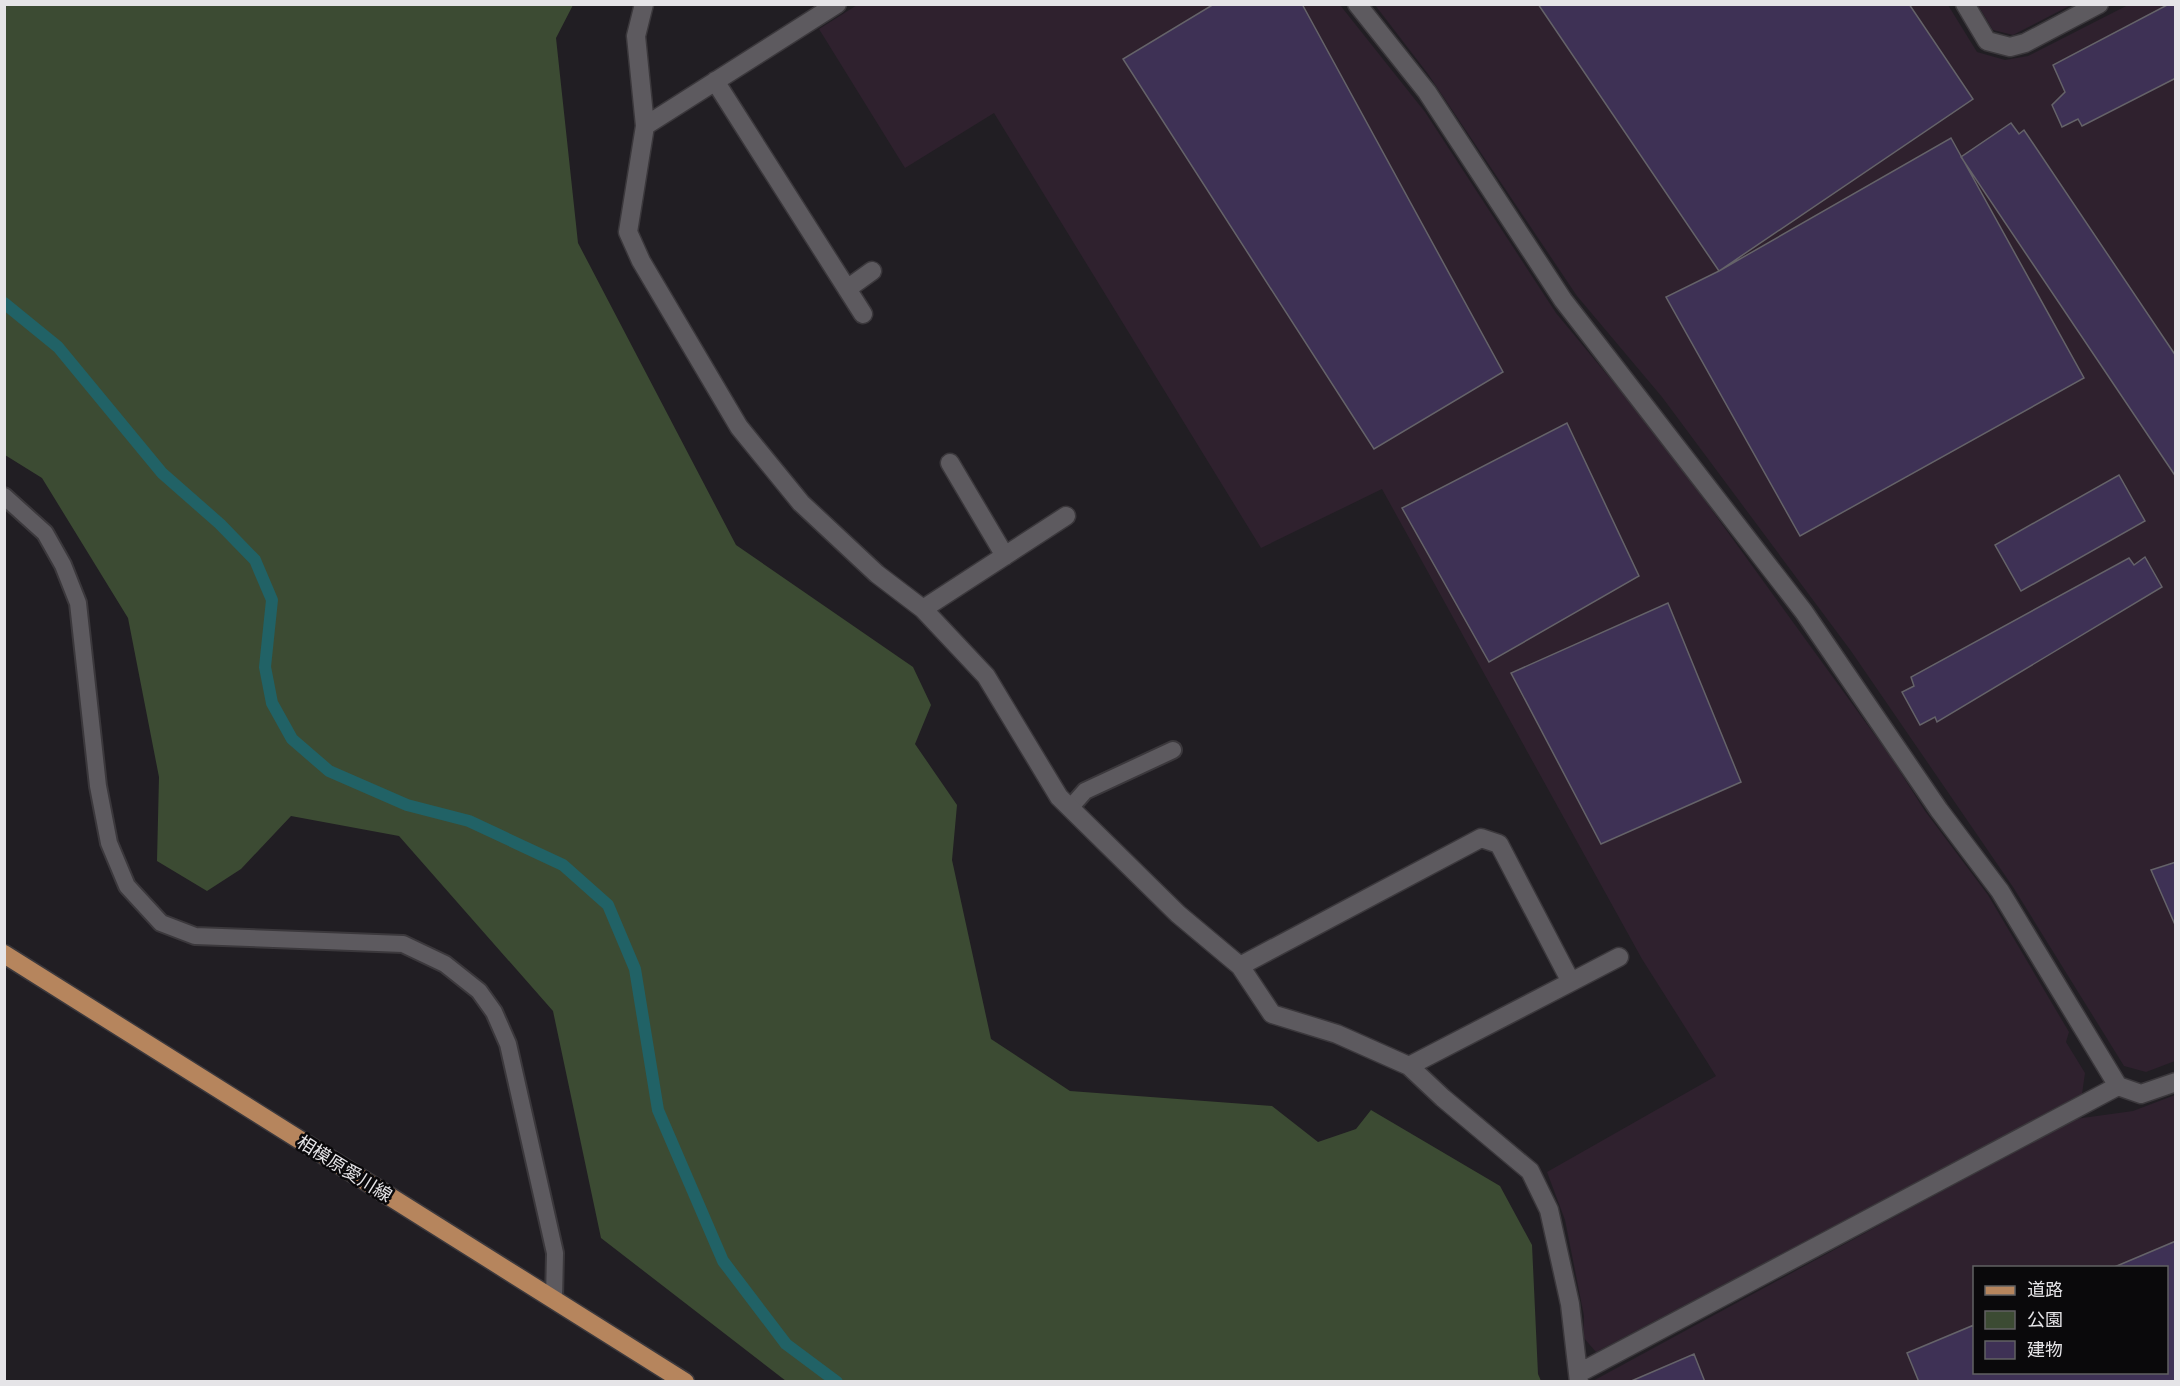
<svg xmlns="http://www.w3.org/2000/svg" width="2180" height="1386" viewBox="0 0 2180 1386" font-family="Barlow,'Noto Sans JP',sans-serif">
	<rect width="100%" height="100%" fill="#211e23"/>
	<path fill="#2f212e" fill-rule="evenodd" d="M857,5h483l85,107 131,201 105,127 229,316 35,55 63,84 81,137 -3,10 19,31 -3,21 -486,258 -13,-15 1,-21 -19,-96 -18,-48 169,-96 -74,-117 -260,-470 -121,59 -267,-435 -89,55 -86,-139z
		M1375,5h573l29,47 28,8 23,-4 100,-51h47v1056l-29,11 -22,-6 -111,-179 -162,-236 -189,-254 -85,-101 -149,-222z
		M1978,5h93l-58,30 -20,-5z
		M2175,1095v286l-584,1 484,-263 58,-8zM1974,1268h192v104h-192z"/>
	<path fill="#3c4b33" d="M4,5h569l-17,33 22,205 158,302 177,122 18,38 -16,39 42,61 -5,55 39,179 79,52 202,15 46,36 38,-13 15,-19 129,76 32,59 6,129 3,7h-755l-185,-143 -48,-227 -154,-175 -108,-20 -50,53 -34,22 -50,-30 2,-84 -31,-159 -86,-140 -37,-23z"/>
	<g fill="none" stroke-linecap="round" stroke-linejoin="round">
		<path stroke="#216266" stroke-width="12" d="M4,303l54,44 104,126 58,51 35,36 17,40 -7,67 7,36 20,36 37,32 78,34 62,16 94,44 45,40 27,64 23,141 65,151 63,83 51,38"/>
	</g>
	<path fill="#3e3155" stroke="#656369" stroke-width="1.5" d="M1214,4h88l201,368 -129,77 -251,-390z
		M1538,4h371l64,95 -254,172z
		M2169,4h7v74l-94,48 -4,-7 -16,8 -10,-22 13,-13 -12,-27z
		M2011,123l8,11 5,-4 152,226v121l-215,-320z
		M1951,138l133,240 -284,158 -134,-239 53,-26z
		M1567,423l72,153 -150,86 -87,-154z
		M2119,475l26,46 -124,70 -26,-46z
		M2145,557l17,30 -225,135 -2,-5 -15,8 -18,-33 12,-6 -3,-9 218,-119 5,7z
		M1668,603l73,179 -140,62 -90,-171z
		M2176,862v65l-25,-57z
		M2176,1241v141h-257l-12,-29 67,-28v47h192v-104h-54z
		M1694,1354l11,28h-76z"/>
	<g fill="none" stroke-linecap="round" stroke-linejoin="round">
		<g stroke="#3b383c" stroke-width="20">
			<path id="lane" d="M4,496l41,37 18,32 15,38 20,183 11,57 18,43 34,37 34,13 208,8 42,20 34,27 15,21 14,32 47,209 -1,46
				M1070,808l15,-17 88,-41"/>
		</g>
		<g stroke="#3b383c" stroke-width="21">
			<path id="street" d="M644,4l-8,32 9,90 -17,106 13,29 98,166 62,76 76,71 46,35 63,67 73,121 119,117 62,52 32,48 65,20 72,32 34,32 87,73 19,39 21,94 9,78
				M1357,4l70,88 136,208 241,312 135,198 61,81 118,195 23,8 35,-12
				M1965,4l22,37 23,6 15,-4 74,-39
				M715,81l148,233
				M645,126l192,-122
				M847,289l25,-18
				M950,463l55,93
				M923,609l143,-93
				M1240,966l241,-128 18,6 72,138 -162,84
				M1571,982l48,-25
				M1579,1373l539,-287"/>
		</g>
		<g stroke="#3b383c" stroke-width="21">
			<path id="primary" d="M4,954l681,428"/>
		</g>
		<use href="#lane" stroke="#5d5a5f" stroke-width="16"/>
		<use href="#street" stroke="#5d5a5f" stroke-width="18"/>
		<use href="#primary" stroke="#b6855d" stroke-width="18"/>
	</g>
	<g text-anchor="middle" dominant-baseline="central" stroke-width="5" stroke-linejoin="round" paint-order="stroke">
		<g font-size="18" fill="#e5e4e7" stroke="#0a090b">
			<text transform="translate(345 1168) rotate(32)">相模原愛川線</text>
		</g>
	</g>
	<rect width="2180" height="1386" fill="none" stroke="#e5e4e7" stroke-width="12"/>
	<rect x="1973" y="1266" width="195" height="108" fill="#0a090b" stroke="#626163" stroke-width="1.5"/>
	<rect x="1985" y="1286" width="30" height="9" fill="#b6855d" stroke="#626163" stroke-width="1.5"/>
	<text x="2027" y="1296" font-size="18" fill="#e5e4e7">道路</text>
	<rect x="1985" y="1311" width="30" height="18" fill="#3c4b33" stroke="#626163" stroke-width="1.5"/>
	<text x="2027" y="1326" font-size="18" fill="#e5e4e7">公園</text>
	<rect x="1985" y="1341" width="30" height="18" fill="#3e3155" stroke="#626163" stroke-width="1.5"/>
	<text x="2027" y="1356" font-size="18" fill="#e5e4e7">建物</text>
</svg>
